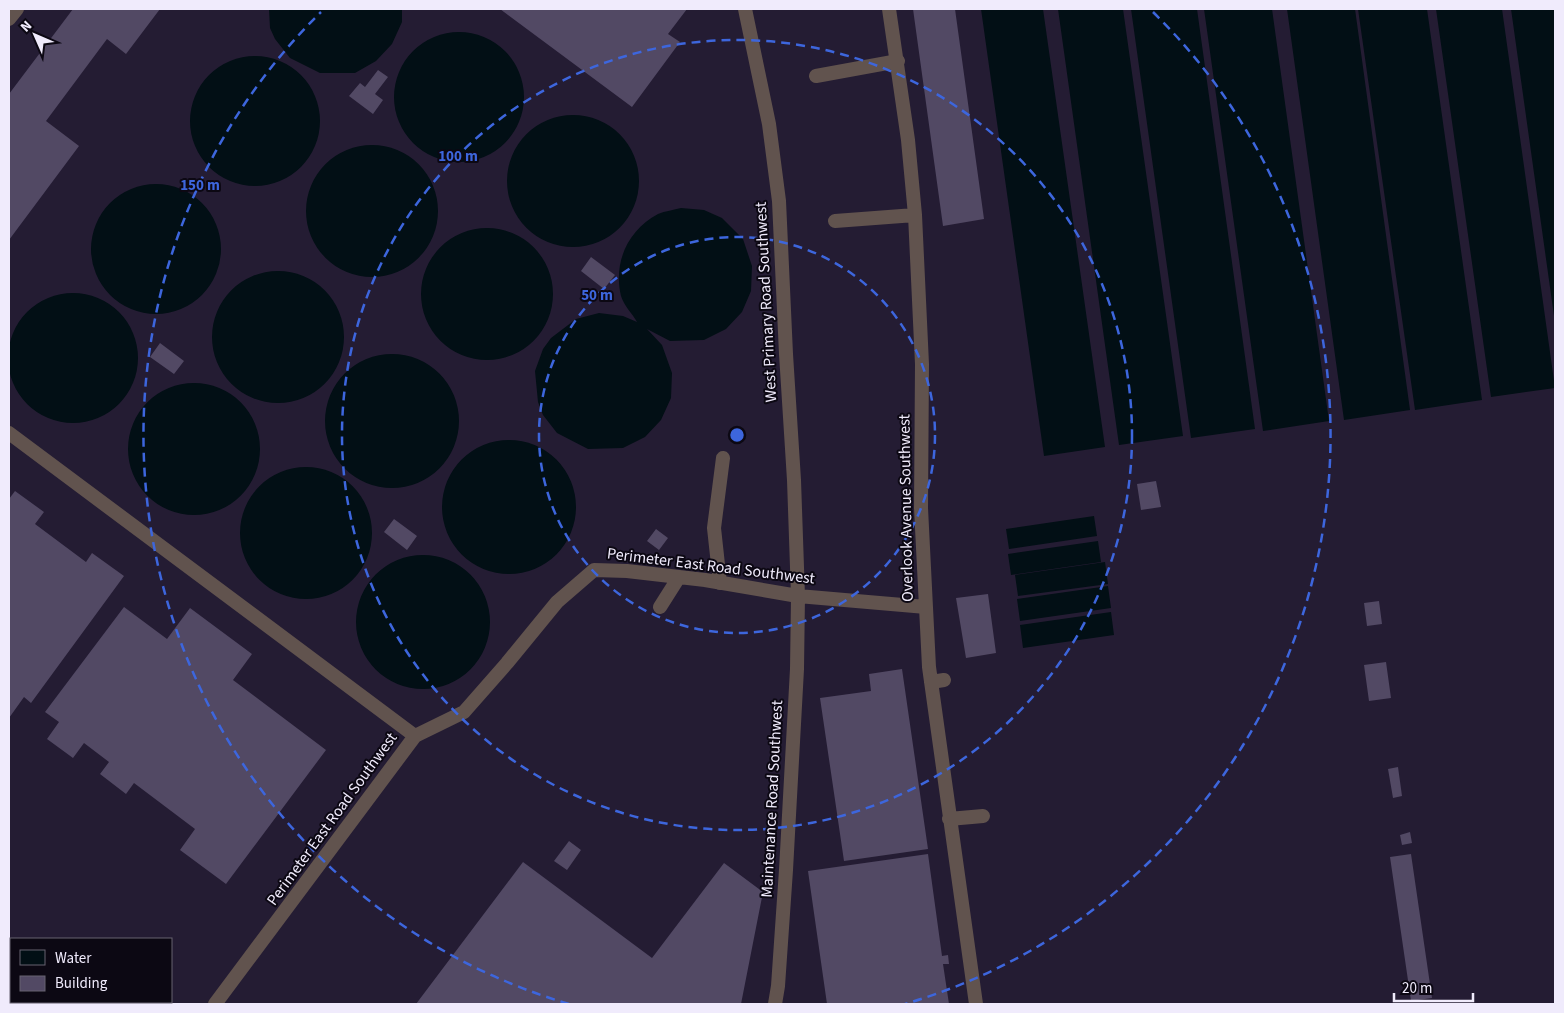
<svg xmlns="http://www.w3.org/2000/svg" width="1564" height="1013" viewBox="0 0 1564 1013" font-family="'Source Sans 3',sans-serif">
	<rect width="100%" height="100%" fill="#241c33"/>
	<path fill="#020f15" d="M269,9h133v13l-10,22 -16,17 -21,12h-35l-30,-15 -15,-19 -5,-11z
		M981,9h62l62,438 -61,9z
		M1058,9h65l60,427 -64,9z
		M1131,9h66l58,420 -64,9z
		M1204,9h68l57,412 -66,10z
		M1287,9h68l55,401 -66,10z
		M1358,9h69l55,391 -67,10z
		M1436,9h66l53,379 -64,9z
		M1511,9h44v314z
		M394 97a65 65 0 1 1 130 0a65 65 0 1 1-130 0Z
		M190 121a65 65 0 1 1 130 0a65 65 0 1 1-130 0Z
		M507 181a66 66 0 1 1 132 0a66 66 0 1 1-132 0Z
		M306 211a66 66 0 1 1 132 0a66 66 0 1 1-132 0Z
		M91 249a65 65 0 1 1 130 0a65 65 0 1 1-130 0Z
		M681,208l23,2 18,8 21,21 9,27 -1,25 -9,21 -16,17 -22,11 -34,1 -23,-12 15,16 10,28 -1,25 -10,22 -16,17 -22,11 -35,1 -31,-16 -14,-18 -5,-13 -3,-31 8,-22 8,-11 25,-19 23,-6 24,3 14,6c-5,-9 -13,-16 -16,-26 -8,-34 7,-66 37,-82 7,-3 16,-4 23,-6z
		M421 294a66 66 0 1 1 132 0a66 66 0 1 1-132 0Z
		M212 337a66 66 0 1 1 132 0a66 66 0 1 1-132 0Z
		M8 358a65 65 0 1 1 130 0a65 65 0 1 1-130 0Z
		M325 421a67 67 0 1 1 134 0a67 67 0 1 1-134 0Z
		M128 449a66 66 0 1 1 132 0a66 66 0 1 1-132 0Z
		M442 507a67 67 0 1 1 134 0a67 67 0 1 1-134 0Z
		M240 533a66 66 0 1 1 132 0a66 66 0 1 1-132 0Z
		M1094,516l3,20 -88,13 -3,-20z
		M1098,541l3,21 -90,13 -3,-21z
		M356 622a67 67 0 1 1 134 0a67 67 0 1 1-134 0Z
		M1105,562l3,22 -90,12 -3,-21z
		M1108,586l3,22 -91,13 -3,-22z
		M1111,612l3,23 -91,13 -3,-23z"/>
	<path fill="#524964" d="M73,9h87l-34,45 -19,-15 -61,82 33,25 -70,94v-146z
		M500,9h187l-19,25 12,8 -48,65z
		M913,9h42l29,210 -41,7z
		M378,70l10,7 -13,17 8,6 -10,14 -24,-18 11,-13 5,4z
		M591,257l24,18 -11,14 -23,-18z
		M160,343l24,18 -10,13 -24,-17z
		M1156,481l5,26 -20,3 -4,-26z
		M15,491l29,21 -9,12 51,38 6,-9 32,23 -93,127 -7,-6 -15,21v-219z
		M394,519l23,17 -10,14 -23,-18z
		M656,529l12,9 -9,12 -12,-9z
		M988,594l8,59 -30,5 -10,-60z
		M1379,601l3,23 -15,2 -3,-23z
		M124,607l43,32 23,-31 62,46 -19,26 93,70 -100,134 -46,-34 15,-21 -61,-46 -8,11 -26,-20 9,-12 -25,-19 -11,15 -26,-19 12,-17 -14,-10z
		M1386,662l5,36 -22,3 -5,-36z
		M902,669l26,180 -84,12 -24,-163 51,-7 -2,-17z
		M1398,767l4,29 -9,2 -5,-29z
		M1410,832l2,11 -10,2 -2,-10z
		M569,841l12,9 -14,20 -13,-9z
		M928,854l14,102 6,-1 1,9h-6l6,40h-122l-19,-133z
		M1411,854l21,144 -21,3 -21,-144z
		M523,862l129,96 72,-95 39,29 -22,112h-325z"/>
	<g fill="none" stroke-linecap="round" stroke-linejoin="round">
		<path stroke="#61534e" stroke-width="14" d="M745,9l24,115 10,77 7,153 8,126 4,116 -1,73 -11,201 -8,116 -3,18
			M889,9l19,131 7,75 7,149 -1,144 8,159 47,337
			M9,19l8,-10
			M816,76l82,-15
			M835,221l80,-6
			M9,433l406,303
			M720,583l-6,-55 9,-70
			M660,607l19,-30
			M931,682l13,-2
			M949,819l34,-3
			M215,1004l200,-268 49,-24 43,-49 50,-61 37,-32 33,1 78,9 93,16 128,11"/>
	</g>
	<g fill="none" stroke="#3d66dd" stroke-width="2.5" stroke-dasharray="9 6">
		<circle cx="737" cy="435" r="198"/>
		<circle cx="737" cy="435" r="395"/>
		<path d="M569 1004A593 593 0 0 1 321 12M1153 12A593 593 0 0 1 905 1004"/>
	</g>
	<g text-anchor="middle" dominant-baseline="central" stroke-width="4" stroke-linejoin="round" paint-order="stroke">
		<g font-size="16" fill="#f0ebfc" stroke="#0c0813">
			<text transform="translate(766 302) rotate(-93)">West Primary Road Southwest</text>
			<text transform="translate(906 508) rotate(-91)">Overlook Avenue Southwest</text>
			<text transform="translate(711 566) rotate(7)">Perimeter East Road Southwest</text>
			<text transform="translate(772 799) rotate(-87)">Maintenance Road Southwest</text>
			<text transform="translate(332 819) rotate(-54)">Perimeter East Road Southwest</text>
		</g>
	</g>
	<circle cx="737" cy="435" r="8" fill="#3d66dd" stroke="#0c0813" stroke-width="2.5"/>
	<g font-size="15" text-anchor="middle" font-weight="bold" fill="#3d66dd" stroke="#0c0813" stroke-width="4" stroke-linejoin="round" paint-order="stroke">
		<text x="458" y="161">100 m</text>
		<text x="200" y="190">150 m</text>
		<text x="597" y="300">50 m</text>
	</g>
	<rect width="1564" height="1013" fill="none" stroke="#f0ebfc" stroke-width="20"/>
	<rect x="10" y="938" width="162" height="65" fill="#0c0813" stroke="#676370"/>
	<rect x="20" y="950" width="25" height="15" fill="#020f15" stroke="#676370"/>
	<text x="55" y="963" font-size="15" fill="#f0ebfc">Water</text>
	<rect x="20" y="976" width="25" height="15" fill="#524964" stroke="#676370"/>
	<text x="55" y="988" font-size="15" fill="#f0ebfc">Building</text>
	<g transform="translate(35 35) rotate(315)" stroke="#0c0813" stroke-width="4" paint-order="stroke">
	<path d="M0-4L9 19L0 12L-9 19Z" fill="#f0ebfc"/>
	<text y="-8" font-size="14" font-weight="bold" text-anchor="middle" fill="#f0ebfc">N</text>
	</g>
	<path d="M1394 993v8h79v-8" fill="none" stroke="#f0ebfc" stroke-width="2.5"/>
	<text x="1402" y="993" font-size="15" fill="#f0ebfc" stroke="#0c0813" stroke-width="4" paint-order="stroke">20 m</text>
</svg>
